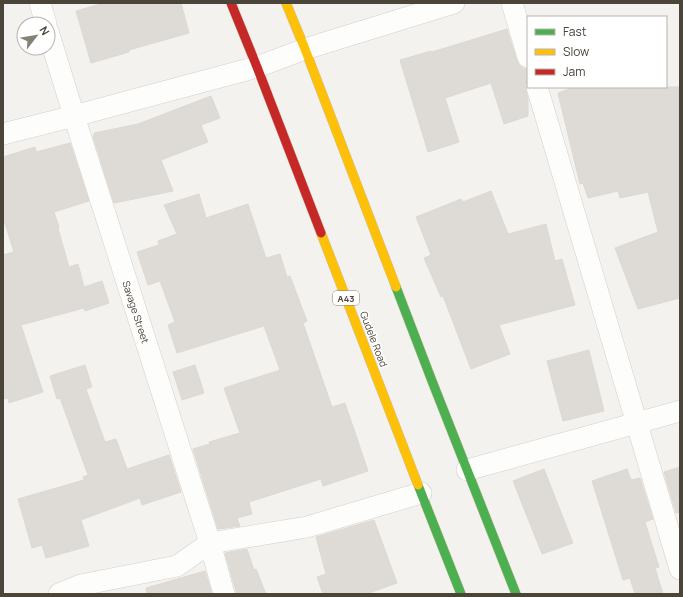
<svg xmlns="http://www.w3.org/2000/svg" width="683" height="597" viewBox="0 0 683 597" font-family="Manrope,sans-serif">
	<rect width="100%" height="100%" fill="#f4f2ee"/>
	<path fill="#dedbd6" stroke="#dcd9d4" d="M104,3h77l8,30 -60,17v2l-38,11 -15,-52z
		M507,29l10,32 3,5 5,3h3v10l-3,6 1,5 2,9v17l-24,8 -13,-41 -46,15 14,44 -31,10 -28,-92 31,-9 1,1z
		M574,87h106v211l-42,11 -23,-61 43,-16 -10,-40 -28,6 -2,-7 -30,7 -5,-15 -3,1 -22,-91z
		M211,96l9,22 -19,7 7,17 -47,18 12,31 -59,12 -21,-67 1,-1v-2l44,-9z
		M70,143l19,58 -35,11 5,15 -1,1 11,39 9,-3 6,23 18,-6 7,22 -24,8 -1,-3 -63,17 22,67 -34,11 -1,-5 -5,1v-144l11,-3 -11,-35v-60l32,-10 1,5z
		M491,191l17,43 38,-10 9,37 7,-2 13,46 -76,20 11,29 -39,15 -28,-73 -2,1 -17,-39 7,-3 -15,-38 45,-18 2,3z
		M199,194l7,24 42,-14 18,54 14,-4 7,23 3,-1 17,45 -4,2 29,84 13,-4 23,68 -45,15 -2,-7 -72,23 3,12 -15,4 3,8 -22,3 -25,-80 17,-5 -1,-2 31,-9 -16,-45 56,-18 -16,-44 -87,27 -9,-28 7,-3 -15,-41 -12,4 -11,-33 22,-7 -1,-4 19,-7 -13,-29z
		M589,350l15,61 -41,10 -16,-60z
		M85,365l7,22 -6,2 19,53 11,-3 11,30 42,-14 12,37 -39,13 -2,-7 -59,22 8,26 -43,12 -4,-13 -10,3 -14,-49 66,-19 -1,-3 5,-2 -28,-77 -3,1 -7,-23z
		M195,365l9,28 -22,7 -9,-28z
		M680,467v45l-4,1 -12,-41z
		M544,469l29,74 -31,11 -29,-73z
		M627,469l4,11 9,-2 13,41 -8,3 14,45 -4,1 8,26h-28l-5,-16 -7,2 -31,-99z
		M374,520l23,63 -31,11h-43l-6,-17 9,-3 -10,-37z
		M247,549l7,21 2,-1 10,25h-30v-3l-11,-38z
		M205,571l7,23h-65l-1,-6z"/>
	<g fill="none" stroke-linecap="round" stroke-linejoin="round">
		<g stroke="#d2d0cb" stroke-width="22">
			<path id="street" d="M40,3l6,21
				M512,3l16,54
				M48,31l26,85 136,427 14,51
				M537,87l143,482
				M3,134l71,-18 183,-49 48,-18 149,-46
				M467,470l213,-59
				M59,594l22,-9 96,-19 33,-23 97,-16 114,-34"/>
		</g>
		<g stroke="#ccbfa9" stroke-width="10">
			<path id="fast" d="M396,287l36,94 84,213
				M418,485l43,109"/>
		</g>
		<g stroke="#ccbfa9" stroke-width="10">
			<path id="slow" d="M286,3l19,46 91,238
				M321,233l97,252"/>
		</g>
		<g stroke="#ccbfa9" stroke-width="10">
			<path id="jam" d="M231,3l26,64 64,166"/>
		</g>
		<use href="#street" stroke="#fdfdfc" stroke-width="21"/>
		<use href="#fast" stroke="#4caf50" stroke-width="9"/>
		<use href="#slow" stroke="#ffc107" stroke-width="9"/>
		<use href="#jam" stroke="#c62828" stroke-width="9"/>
	</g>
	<g text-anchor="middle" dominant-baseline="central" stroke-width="3" stroke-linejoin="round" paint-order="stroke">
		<rect fill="#fff" stroke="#817c74" stroke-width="1" x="333" y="291" width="26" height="14" rx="3"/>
		<g font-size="9" font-weight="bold" fill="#4b4439">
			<text x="346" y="298">A43</text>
		</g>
		<g font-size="10" fill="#4b4439" stroke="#fff">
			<text transform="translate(136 312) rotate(72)">Savage Street</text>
			<text transform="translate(374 339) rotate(69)">Gudele Road</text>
		</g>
	</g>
	<rect width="683" height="597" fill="none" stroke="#4b4439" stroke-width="8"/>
	<rect x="527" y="16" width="140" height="72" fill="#ffffff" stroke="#b7b4b0"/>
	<rect x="535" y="29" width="20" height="6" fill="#4caf50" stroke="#b7b4b0"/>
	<text x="563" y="36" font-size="12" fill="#4b4439">Fast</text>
	<rect x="535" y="49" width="20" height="6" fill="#ffc107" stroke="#b7b4b0"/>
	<text x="563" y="56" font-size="12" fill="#4b4439">Slow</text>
	<rect x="535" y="69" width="20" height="6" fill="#c62828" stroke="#b7b4b0"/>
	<text x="563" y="76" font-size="12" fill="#4b4439">Jam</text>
	<g transform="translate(36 36) rotate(59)"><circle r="19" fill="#ffffff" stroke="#b7b4b0"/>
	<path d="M0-3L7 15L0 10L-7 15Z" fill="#868178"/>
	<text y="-6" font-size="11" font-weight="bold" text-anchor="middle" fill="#4b4439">N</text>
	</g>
</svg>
